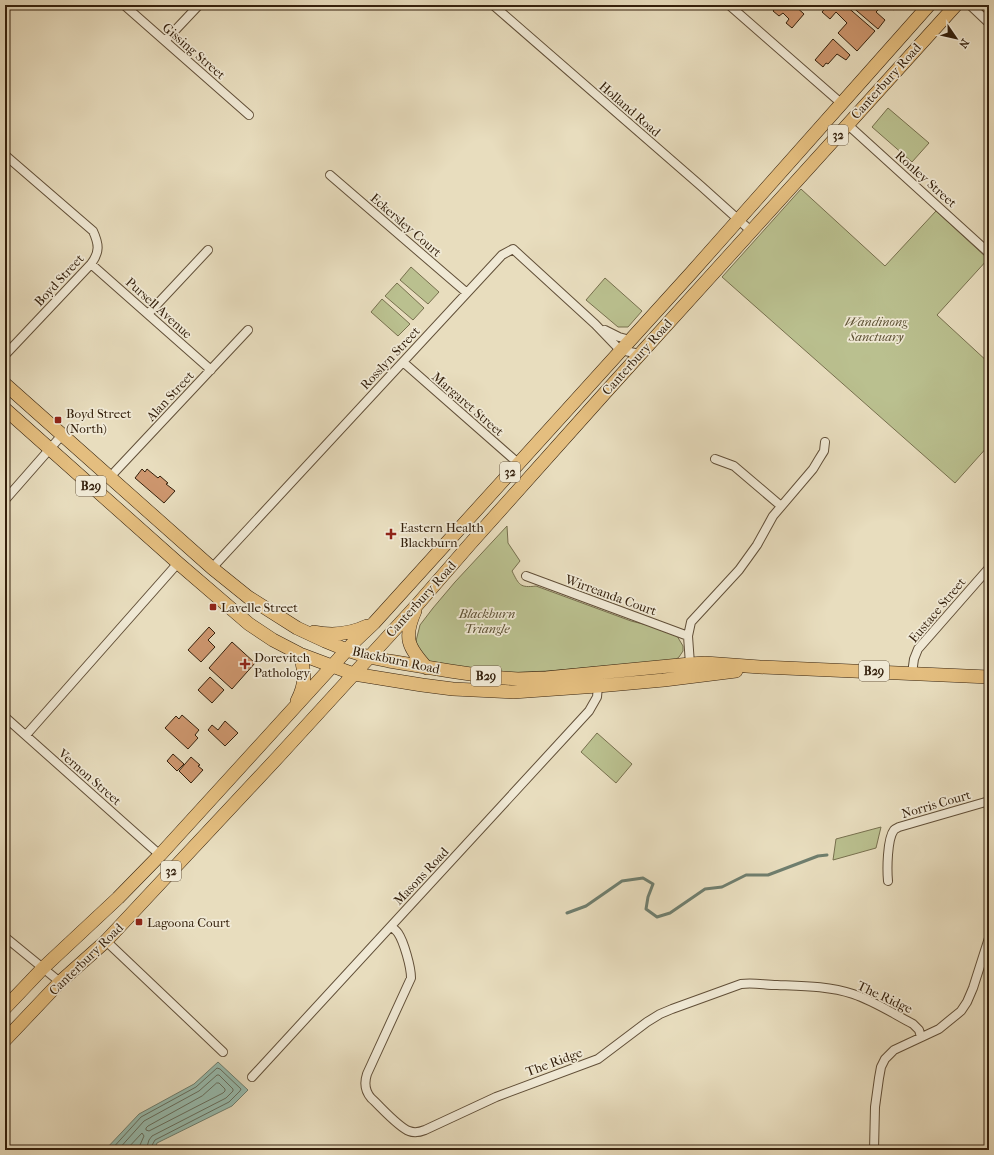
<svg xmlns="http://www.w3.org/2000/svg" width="994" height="1155" viewBox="0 0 994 1155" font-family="'IM FELL French Canon',serif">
	<rect width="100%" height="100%" fill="#e8ddbe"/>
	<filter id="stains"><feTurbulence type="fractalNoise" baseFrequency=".005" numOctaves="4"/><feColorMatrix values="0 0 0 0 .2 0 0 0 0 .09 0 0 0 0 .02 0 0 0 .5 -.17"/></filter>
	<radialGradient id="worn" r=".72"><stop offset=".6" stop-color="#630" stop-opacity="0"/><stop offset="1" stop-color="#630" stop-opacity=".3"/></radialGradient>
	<path fill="#bac08f" stroke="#77704e" d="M888,108l41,35 -17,19 -40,-35z
		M801,189l84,77 51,-55 52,48 -51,56 52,48v82l-34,38 -233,-206z
		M411,267l28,25 -11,12 -28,-24z
		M605,278l37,33 -14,16h-10l-32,-27z
		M397,283l27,25 -11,12 -28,-24z
		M382,299l28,25 -12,12 -27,-24z
		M507,526l1,17 12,18 -8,10c7,14 8,17 24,15l95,35 40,10 6,5 6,10v5l-4,6 -4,3 -127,11 -43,2 -70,-9 -10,-5 -10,-14 5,-20 13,-17 22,-26z
		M597,733l35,31 -16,19 -35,-31z
		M881,827l-5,21 -43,12 3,-21z"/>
	<path fill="#97bcaf" stroke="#6f7e6e" d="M218,1062l30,28 -16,16 -75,37 -3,7h-49l34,-36 55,-30z"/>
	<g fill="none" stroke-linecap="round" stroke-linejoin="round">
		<path stroke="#666e5e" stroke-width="1" d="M217,1083h2l6,6v2l-2,2 -74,38 -3,-1v-2l2,-2 54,-30z
			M111,1150l30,-33 55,-30 21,-19 3,1 21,20 -1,2 -11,11 -74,38 -4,7v3
			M118,1150l26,-29 55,-30 18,-16h2l14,14v2l-7,7 -74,38 -3,4 -3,10
			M126,1150l16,-17 2,3 -4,9v5"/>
		<path stroke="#6f7e6e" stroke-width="3" d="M567,913l19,-7 36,-25 21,-3 10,6 -5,13 -2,12 11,8 13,-4 35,-24 17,-2 24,-12h22l50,-19 9,-1"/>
	</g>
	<path fill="#cd966e" stroke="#34200c" d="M778,5h16l10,9 -12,14 -6,-5 3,-4 -6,-6 -4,3 -6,-5z
		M828,5h17l30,26 -18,20 -19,-18 9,-10 -11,-11 -6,7 -8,-7z
		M850,5h29l2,2 -5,5 9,8 -7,9z
		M888,5h11l-5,5z
		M833,39l17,16 -4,5 -9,-6 -9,10 -2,-1 -3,4 -8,-7z
		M142,469l3,3 2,-3 11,9 2,-2 8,7 -2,1 9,7 -11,12 -29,-25z
		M209,627l6,6 -7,7 7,7 -14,15 -13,-12z
		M232,642l23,21 -23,26 -23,-21z
		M210,677l14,13 -12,13 -14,-13z
		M182,715l17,15 -4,5 3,3 -10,11 -23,-21 11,-12 3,3z
		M225,721l13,12 -13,13 -17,-16 4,-5 6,5z
		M173,754l11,10 -7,7 -10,-10z
		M191,757l9,8 -2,1 5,4 -12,13 -12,-12z"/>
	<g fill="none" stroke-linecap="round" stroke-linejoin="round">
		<g stroke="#614f38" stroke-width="10">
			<path id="street" d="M124,5l125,110
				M493,5l208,181 50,45
				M729,5l112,98
				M970,5l19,18
				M165,41l34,-36
				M847,124l142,129
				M5,155l88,76c6,13 7,21 -2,33l-86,91
				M330,175l137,118
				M91,264l120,106
				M148,314l60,-64
				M605,330l14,7 11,3
				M403,362l115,101
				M715,459l19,7 47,40
				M110,477l138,-147
				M5,500l57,-65
				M212,568l290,-313 11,-6 82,75 25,26 20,4
				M526,576l162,60
				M690,664l-2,-28 3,-14 48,-52 18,-25 16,-29 40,-47 6,-10 5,-8 1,-9
				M912,673l2,-14 4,-10 71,-81
				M5,717l155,138
				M26,735l152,-172
				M888,881c-1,-11 -1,-42 6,-51 1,-1 3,-2 5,-3l90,-26
				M391,926c2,2 5,4 7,7 6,9 13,34 13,45l-44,96c-3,9 -2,17 4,24 9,8 27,29 38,33 5,2 11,1 16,-1l71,-33 102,-38 49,-37 13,-8 12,-5 69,-25c12,-2 24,1 36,1 26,1 52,1 76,9 21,7 41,20 60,30l6,6 2,7
				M5,937l55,45
				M106,941l117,111
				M252,1077l337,-366 8,-14 1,-11
				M874,1150l1,-43 4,-29 2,-11 4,-8 9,-9 45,-21 22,-18 6,-9 6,-14 16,-50"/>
		</g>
		<g stroke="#34200c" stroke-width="14">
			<path id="primary" d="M5,384l207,184 36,29 49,31 28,13 22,9 22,7 20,4 61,10 41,6 27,2 28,-1 51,-5 93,-9 15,-1 55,4 229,10
				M5,409l173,154 71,61 24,16 27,14 32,12 22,8 68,11 31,4 60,3 85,-6 66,-6 72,-9
				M415,611c-12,27 -7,36 12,57
				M314,632c19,4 36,2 53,-6
				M297,701c9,-17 8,-28 3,-47
				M5,1008l38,-40 75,-70 42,-43 195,-214 19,-18 318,-351 237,-267
				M5,1040l55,-58 46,-41 172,-184 139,-152 53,-61 134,-150 352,-389"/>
		</g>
		<use href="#street" stroke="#f0e9d5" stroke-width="8"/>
		<use href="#primary" stroke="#e4be7f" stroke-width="13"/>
	</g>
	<g fill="#8f2418" stroke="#f0e9d5" stroke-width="1.5">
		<rect x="54" y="416" width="8" height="8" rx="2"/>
		<path d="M389 528h4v4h4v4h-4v4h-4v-4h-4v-4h4z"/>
		<rect x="209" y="603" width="8" height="8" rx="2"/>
		<path d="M243 658h4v4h4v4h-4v4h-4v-4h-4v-4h4z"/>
		<rect x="135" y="918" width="8" height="8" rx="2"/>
	</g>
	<g text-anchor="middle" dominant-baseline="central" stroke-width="3.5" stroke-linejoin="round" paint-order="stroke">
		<g fill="#f0e9d5" stroke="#6c5c48" stroke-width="1">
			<rect x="828" y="125" width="20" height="20" rx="3"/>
			<rect x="500" y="462" width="20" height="20" rx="3"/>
			<rect x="76" y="476" width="30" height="20" rx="3"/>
			<rect x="859" y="661" width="30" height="20" rx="3"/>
			<rect x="471" y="666" width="30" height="20" rx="3"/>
			<rect x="161" y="861" width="20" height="20" rx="3"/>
		</g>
		<g font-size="12" font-weight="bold" fill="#34200c">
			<text x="838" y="135">32</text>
			<text x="510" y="472">32</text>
			<text x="91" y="486">B29</text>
			<text x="874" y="671">B29</text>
			<text x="486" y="676">B29</text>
			<text x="171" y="871">32</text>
		</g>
		<g font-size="13" fill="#34200c" stroke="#f0e9d5">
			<text transform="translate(194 51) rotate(41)">Gissing Street</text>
			<text transform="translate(886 81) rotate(-48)">Canterbury Road</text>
			<text transform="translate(630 109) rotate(41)">Holland Road</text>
			<text transform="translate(926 179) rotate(42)">Ronley Street</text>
			<text transform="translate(406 225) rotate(41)">Eckersley Court</text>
			<text transform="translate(59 280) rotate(-47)">Boyd Street</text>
			<text transform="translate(159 308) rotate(42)">Pursell Avenue</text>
			<text transform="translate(637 357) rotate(-48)">Canterbury Road</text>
			<text transform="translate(390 358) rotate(-47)">Rosslyn Street</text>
			<text transform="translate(170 396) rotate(-47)">Alan Street</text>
			<text transform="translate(468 404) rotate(41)">Margaret Street</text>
			<text transform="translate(611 595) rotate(20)">Wirreanda Court</text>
			<text transform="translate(421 599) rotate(-48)">Canterbury Road</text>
			<text transform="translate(937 610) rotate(-50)">Eustace Street</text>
			<text transform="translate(396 660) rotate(12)">Blackburn Road</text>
			<text transform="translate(90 777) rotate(41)">Vernon Street</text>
			<text transform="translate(936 804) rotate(-16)">Norris Court</text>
			<text transform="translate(421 876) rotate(-47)">Masons Road</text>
			<text transform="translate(86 959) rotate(-44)">Canterbury Road</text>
			<text transform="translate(885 997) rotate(25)">The Ridge</text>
			<text transform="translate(554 1062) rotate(-20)">The Ridge</text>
		</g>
		<g font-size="13" font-style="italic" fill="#5c5033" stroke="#f0e9d5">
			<text x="876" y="321">Wandinong<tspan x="876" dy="15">Sanctuary</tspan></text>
			<text x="487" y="613">Blackburn<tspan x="487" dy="15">Triangle</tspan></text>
		</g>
		<g font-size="13" fill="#34200c" stroke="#f0e9d5" text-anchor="start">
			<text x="66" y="413">Boyd Street<tspan x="66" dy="15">(North)</tspan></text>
			<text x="400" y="527">Eastern Health<tspan x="400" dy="15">Blackburn</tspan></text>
			<text x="221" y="607">Lavelle Street</text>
			<text x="254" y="657">Dorevitch<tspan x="254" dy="15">Pathology</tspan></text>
			<text x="147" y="922">Lagoona Court</text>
		</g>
	</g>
	<rect width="994" height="1155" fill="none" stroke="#e8ddbe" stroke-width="20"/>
	<rect x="6" y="6" width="982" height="1143" fill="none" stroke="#34200c" stroke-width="2"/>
	<rect x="10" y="10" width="974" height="1135" fill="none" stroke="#34200c"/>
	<g transform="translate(956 38) rotate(124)" stroke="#f0e9d5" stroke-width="3" paint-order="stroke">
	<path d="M0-3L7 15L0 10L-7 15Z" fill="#34200c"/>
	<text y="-6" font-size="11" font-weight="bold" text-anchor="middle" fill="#34200c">N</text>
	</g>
	<rect width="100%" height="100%" filter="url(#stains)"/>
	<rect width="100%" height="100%" fill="url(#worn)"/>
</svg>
